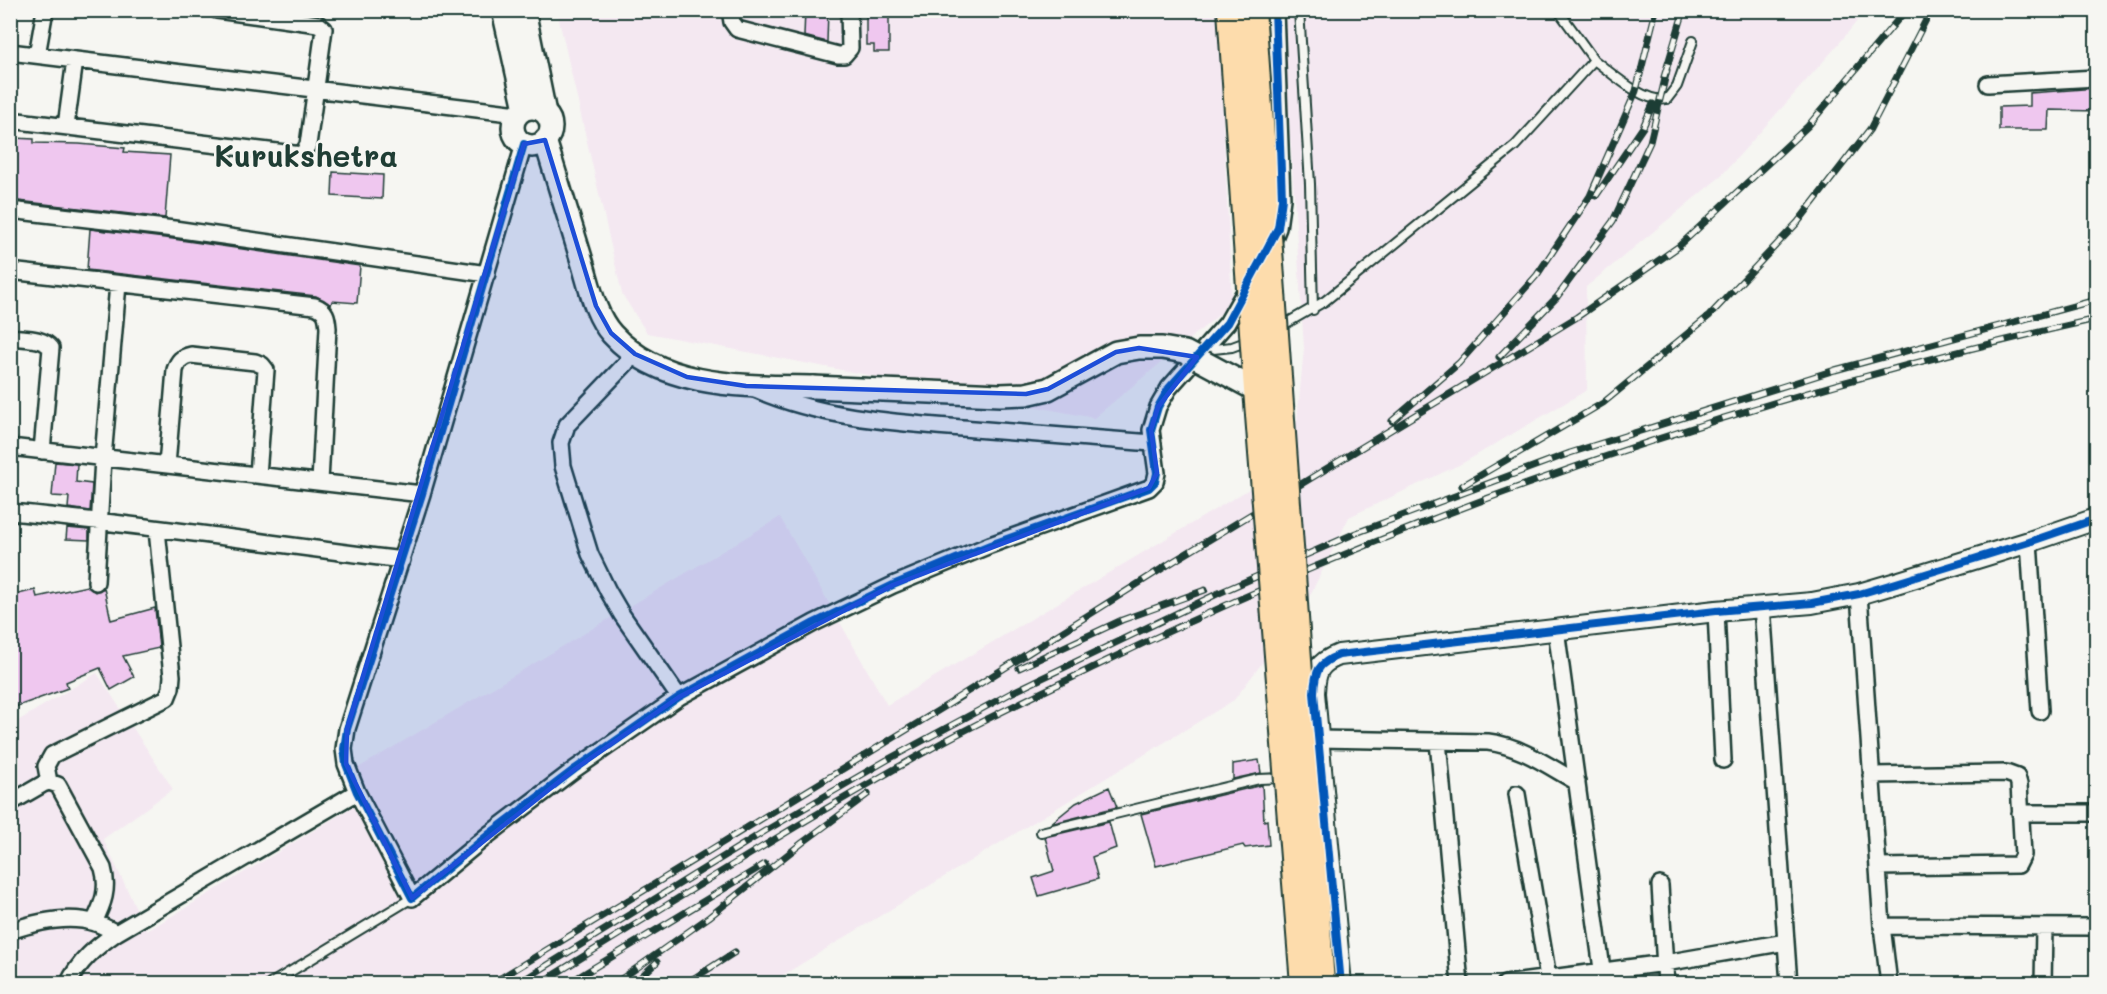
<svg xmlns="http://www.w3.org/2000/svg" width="2107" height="994" viewBox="0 0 2107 994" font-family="Mali,sans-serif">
	<rect width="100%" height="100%" fill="#f6f6f2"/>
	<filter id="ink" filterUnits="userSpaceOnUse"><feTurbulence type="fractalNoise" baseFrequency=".0167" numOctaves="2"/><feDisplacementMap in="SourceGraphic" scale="12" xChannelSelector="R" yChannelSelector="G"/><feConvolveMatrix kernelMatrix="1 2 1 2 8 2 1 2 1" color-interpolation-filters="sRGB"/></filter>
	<g filter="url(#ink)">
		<path fill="#f4e8f1" d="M557,11h661l14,293 -138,114 -447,-85 -25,-39z
			M1282,11h583l-28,35 -117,131 -134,110 1,103 -124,73 -114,54 -46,92 -69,91 -464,283 -759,1v-259l86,-52 76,116 -70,50 44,92 219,-132 -13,-28 427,-254 107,188 406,-242 11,-115z"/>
		<path fill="#efc7ef" stroke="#1f3d34" stroke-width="1.5" d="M805,10h23l-1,32 -23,-6z
			M866,10h23v42h-15v-7h-8z
			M2097,88v23l-48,-1 -1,20h-49v-23l31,-1v-13z
			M13,138l21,1v4l45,1 46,4 -1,4 46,3 -5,63 -155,-18v-45h2z
			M333,172l50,3 -1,24 -50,-3z
			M90,229l83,10 187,27 -3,37 -25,-2 -1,4 -15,-9 -229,-26z
			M55,462l22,2 -1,18 16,2 -2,27 -22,-3 1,-11 -17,-1z
			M67,528l22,2v10l-23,-1z
			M87,586l8,6 9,-4 7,32 44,-12 4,40 -36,8 11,21 -23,13 -11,-22 -34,14 2,6 -53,19 -5,-14v-97l25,-6 2,7z
			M1259,760l2,13 -28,6v-15z
			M1262,785l2,36 3,-1 2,25 -24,3 -2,-3 -87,21 -15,-52z
			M1109,787l8,20 -67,17 26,-21z
			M1109,822l7,26 -24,9 6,22 -59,17 -6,-18 21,-7 -9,-34z"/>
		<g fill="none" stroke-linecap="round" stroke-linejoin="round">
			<g stroke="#1f3d34" stroke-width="12">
				<path id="service" d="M1299,10l11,174 3,126
					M1558,10l36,50
					M1278,328l47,-27 190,-155 79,-86c18,13 50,44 73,39l10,-13 16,-45
					M1204,350l28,-3 16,-6
					M1041,832l218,-53 23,-1
					M270,984l142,-86"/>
			</g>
			<g stroke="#1f3d34" stroke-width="20">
				<path id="minor" d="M730,10l2,12 5,7 101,26h6l6,-7 -1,-38
					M10,52l508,62
					M37,55l8,-45
					M1988,84l108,-6
					M10,120l292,35 6,-10 16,-116 -6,-5 -101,-14
					M66,126l9,-66
					M524,144l-102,350 -75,235 -3,20 2,15 11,28 55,106 76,-63 87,-66 104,-72 135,-74 79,-38 97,-40 159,-57 6,-6 2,-9 -6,-43 7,-23 11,-19 58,-65 21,-37
					M10,210l164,19 313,45
					M1274,238l4,-10 4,-29 -7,-189
					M10,271l305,35c11,4 12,10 13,22l-8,154
					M10,337c14,2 33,0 41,11l-9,103
					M635,354l-68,71 -6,18 2,23 27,88 18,37 14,24 57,82
					M755,389c68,30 146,34 219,40 60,5 119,9 178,14
					M10,447l412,47
					M167,465l8,-95c3,-9 6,-13 16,-15l64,7 7,3 4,5 -8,105
					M10,512c131,12 261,32 392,48
					M2029,542l11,169
					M96,582l7,-124 15,-174
					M1859,594l23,332 7,58
					M1762,606l27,378
					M1716,611l7,149
					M1556,629l48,355
					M1317,739l171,3c33,4 60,24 89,40
					M1438,741l22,243
					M1871,775l135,-2 11,4 2,7 4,71 -5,10 -140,2
					M49,782l-3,-16 6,-11 115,-57 4,-10 1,-12 -15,-146
					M1517,794l31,184
					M10,803l33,-19 6,-2 9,3 45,83c6,21 0,36 -9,54
					M2020,813h76
					M1660,885l6,99
					M1882,926l214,1
					M10,931c26,-9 58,-17 85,-8 7,2 14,6 21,10
					M68,984c11,-23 28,-37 48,-51l241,-141
					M1505,984l160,-21 121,-21
					M2043,984l1,-56"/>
			</g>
			<g stroke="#1f3d34" stroke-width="24">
				<path id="tertiary" d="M1341,984l-27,-291c1,-22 4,-30 25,-38l377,-44 96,-8 47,-9 37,-11 133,-41 67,-23"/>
			</g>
			<g stroke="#1f3d34" stroke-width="26">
				<path id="secondary" d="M503,10l22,99
					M524,10l21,103
					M513 127a19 19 0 1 1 38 0a19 19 0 1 1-38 0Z
					M545,140c12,40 24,79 36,118 8,25 13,56 31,76 50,55 133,52 201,53"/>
			</g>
			<use href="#service" stroke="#f6f6f2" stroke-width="8"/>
			<use href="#minor" stroke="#f6f6f2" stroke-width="15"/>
			<use href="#tertiary" stroke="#f6f6f2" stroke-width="20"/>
			<use href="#secondary" stroke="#f6f6f2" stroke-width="21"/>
			<g stroke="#1f3d34" stroke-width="7">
				<path id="rail" d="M1664,77l20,-67
					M1596,196l47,-69 10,-23
					M1499,357l58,-60 56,-76 37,-79 17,-72
					M1392,421l67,-58 78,-88 53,-79 46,-105 20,-81
					M1462,486l141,-83 106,-87 89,-94 72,-93 61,-119
					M1019,668l103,-48 83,-30
					M954,700l220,-139 403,-244 101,-70 130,-121 98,-116
					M491,984l471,-288
					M517,984l248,-153 122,-71 126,-68 206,-99 137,-60 214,-80 265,-83 261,-70
					M539,984c133,-82 266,-166 404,-242 50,-27 102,-51 153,-76 318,-155 655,-270 1000,-347
					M567,984l198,-120
					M614,984l95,-67 93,-74 66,-49
					M633,984l24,-22
					M685,984l50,-32"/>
			</g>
			<use href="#rail" stroke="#f6f6f2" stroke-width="4.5" stroke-dasharray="14" stroke-linecap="butt"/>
			<g stroke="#1f3d34" stroke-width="26" stroke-linecap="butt">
				<path id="secondary-bridge" d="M813,387l187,8 26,-1 22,-5 68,-37 23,-4h23l23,4 71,38"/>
			</g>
			<g stroke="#1f3d34" stroke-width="28" stroke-linecap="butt">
				<path id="primary-bridge" d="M1230,10l26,380 47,594
					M1253,10l69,974"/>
			</g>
			<use href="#secondary-bridge" stroke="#f6f6f2" stroke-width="21"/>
			<use href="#primary-bridge" stroke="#fddcac" stroke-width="24"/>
			<g stroke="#f6f6f2" stroke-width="11">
				<path id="cycleway" d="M524,144l-102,350 -75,235 -3,20 2,15 11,28 55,106 76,-63 87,-66 104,-72 135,-74 79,-38 97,-40 148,-53 11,-4 6,-6 2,-9 -6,-43 7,-23 11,-19 58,-65 51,-95 4,-29 -7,-189
					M1341,984l-27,-291c1,-22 4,-30 25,-38l377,-44 96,-8 47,-9 37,-11 133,-41 67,-23"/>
			</g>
			<use href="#cycleway" stroke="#0057b8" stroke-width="8"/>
		</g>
	</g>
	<path fill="#1d4ed8" fill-opacity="0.2" stroke="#1d4ed8" stroke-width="4.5" stroke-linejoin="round" d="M545,140l51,166 15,27 24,21 52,23 59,9 280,8 22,-5 68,-37 23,-4 58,9 -39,50 -7,23 6,43 -8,15 -256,97 -214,112 -104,72 -163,129 -66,-134 1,-35 177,-585z"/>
	<g text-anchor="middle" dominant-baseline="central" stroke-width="5" stroke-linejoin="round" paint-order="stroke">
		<g font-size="30" font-weight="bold" fill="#1f3d34" stroke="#f6f6f2">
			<text x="306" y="155">Kurukshetra</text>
		</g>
	</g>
	<rect width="2107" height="994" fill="none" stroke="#f6f6f2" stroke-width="36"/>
	<rect x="18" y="18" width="2071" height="958" fill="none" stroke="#1f3d34" stroke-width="2" filter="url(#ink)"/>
</svg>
